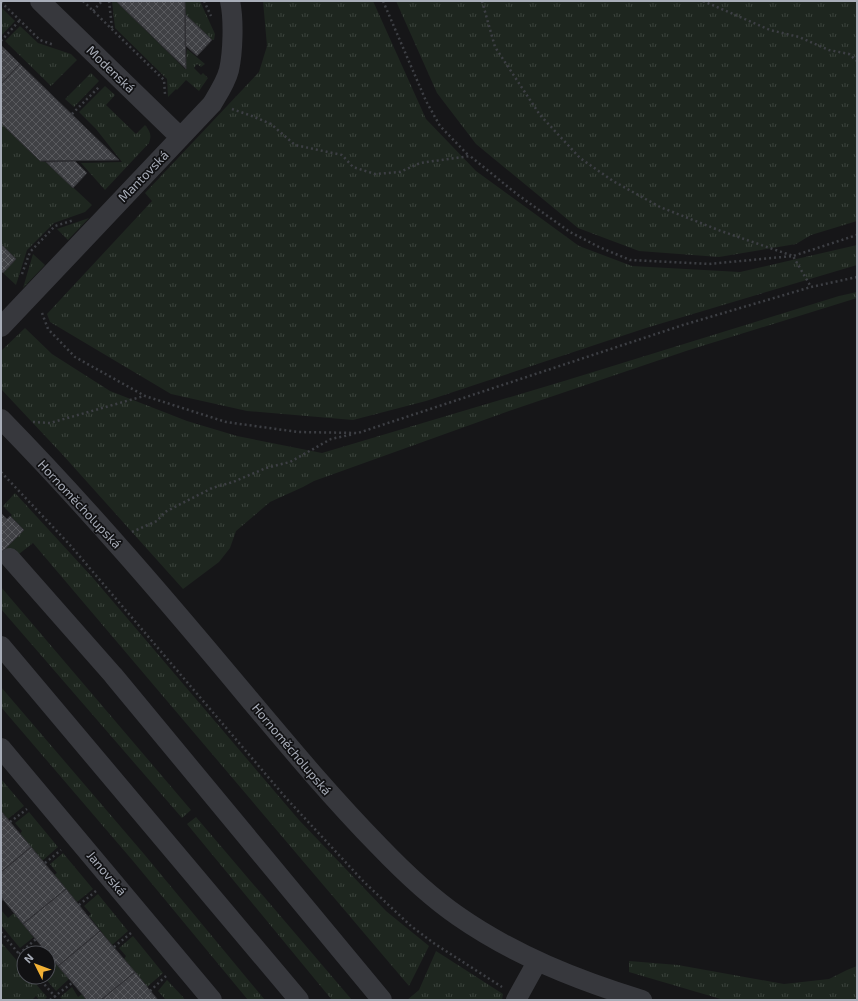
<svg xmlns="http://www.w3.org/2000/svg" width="858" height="1001" viewBox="0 0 858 1001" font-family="'Exo 2',sans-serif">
	<defs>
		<pattern id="grass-tufts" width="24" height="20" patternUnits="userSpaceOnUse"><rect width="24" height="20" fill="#1e261f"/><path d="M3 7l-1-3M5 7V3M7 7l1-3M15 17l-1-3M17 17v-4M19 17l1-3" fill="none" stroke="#3c433d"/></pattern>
		<pattern id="building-cross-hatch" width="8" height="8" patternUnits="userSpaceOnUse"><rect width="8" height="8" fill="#404145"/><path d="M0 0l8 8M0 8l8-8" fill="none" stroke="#595a5e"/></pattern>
	</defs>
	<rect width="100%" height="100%" fill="#161618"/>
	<path fill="url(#grass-tufts)" d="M112,1h4l69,68 2,-20 18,15 -4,3 -4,-3 -3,4 7,7 2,-2 5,5 -9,13 -13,-11 -9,10 -1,-1 -8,8 -1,-18 -52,-51z
		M185,1h15l15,33 -1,6h-2l-27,-26z
		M263,1h110l53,118 50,52 103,75 53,20 108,6 117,-27v20l-211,63 -220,73 -73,19 -106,-9 -76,-17 -121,-72 -3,-8 105,-113 -7,-8 114,-121 8,-26z
		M396,1h461v220l-46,14 -15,9 -77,13 -80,-6 -61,-23 -102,-84 -39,-51z
		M1,7l14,14 -14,15z
		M20,26l18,17 33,11 6,6 -26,26 -46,-45z
		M91,73l8,8 -25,26 -9,-8z
		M105,86l10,9 -9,10 30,29 9,-9c5,6 7,10 4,18l-44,47 -24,-27 41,-1 -26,-33 -17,-17z
		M1,123l39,38 6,1 46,43 -7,7 -31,11 -27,27 -11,35 -13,-12 13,-14 -15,-15z
		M89,218l-21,22 -11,-11z
		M33,254l12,11 -22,23z
		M857,292v6l-168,52 -180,61 -195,70 -11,6 -33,15 -34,29 -6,17 -11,14 -36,27 -121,-135 -61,-65v-38l24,-23 27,26 58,37 77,30 50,15 85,17 242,-72 275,-85z
		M15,493l78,85 206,242 87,91 43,35 -20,40 -376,-443 -14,11 -4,-5 -14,12v-8l9,-36 2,-2 -9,-9z
		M1,587l190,223 -9,8 -181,-209z
		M1,687l143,167 121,146h-17l-115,-139 -132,-154z
		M1,779l23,27 -16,13 -7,-8z
		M29,812l29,35 -16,14 -22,-27 2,-3 -7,-8z
		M196,817l156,183h-20l-145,-176z
		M63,853l30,36 -16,13 -23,-27 3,-2 -7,-9z
		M98,894l30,37 -16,14 -23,-29 2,-2 -7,-8z
		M1,910l7,8 6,-5 20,24 -14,11 -19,-23z
		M133,936l30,37 -16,14 -23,-28 2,-3 -7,-8z
		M1,942l23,27v8h6l17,20 -3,3h-5l-3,-4 -4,4h-31z
		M436,951l67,43 -1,6h-95l12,-10z
		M48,954l21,25 -13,12 -12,-14h4z
		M629,961l49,4 106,19 45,-5 18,-9 10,-4v34h-133l-95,-28z
		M167,980l16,17 2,3h-21l1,-1 -7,-8z
		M72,987l6,10 4,-3 5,6h-24l-3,-3z"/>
	<path fill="url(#building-cross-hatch)" stroke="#303034" d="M116,1h69l1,68z
		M185,14l27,26 -15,16 -12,-11z
		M1,45l19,19 -19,20z
		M20,64l34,33 65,63 -79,1 -39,-38v-39z
		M75,161l12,12 -14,15 -27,-26z
		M1,244l15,15 -13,14 -2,-2z
		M1,513l6,6 3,-3 14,14 -23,23z
		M1,811l30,36 -30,25z
		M31,847l35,42 -43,35 -22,-27v-25z
		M66,889l34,42 -42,35 -35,-42z
		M100,931l35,41 -34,28h-14l-29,-34z
		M135,972l23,28h-57z"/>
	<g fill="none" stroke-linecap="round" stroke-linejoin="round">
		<path stroke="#3d3f44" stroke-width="2.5" stroke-dasharray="2 3" stroke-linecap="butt" d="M83,1l81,79 1,14
			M109,1l3,27
			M204,1l7,15
			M383,1l43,100 14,25 29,30
			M482,1l13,46 45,68 40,43 33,23 47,26 61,24 72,25 18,31
			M703,1l67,29 29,7 30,13 20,4 8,7
			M1,2l39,38 14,5
			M93,11l9,-10
			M1,41l19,-21
			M232,109l20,7 19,8 24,21 47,10 11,12 22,7 25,-2 20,-9 50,-7 48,39 52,37 29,15 31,13 79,4 84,-8 64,-21
			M72,114l28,-28
			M22,274l8,-22 25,-26 19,-6
			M42,313l6,16 27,28 70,39 81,26 72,10 60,1 325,-108 128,-38 46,-10
			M33,422l17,1 94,-27
			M1,472l69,73 216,253 78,84 47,44 24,18 67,43
			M132,532l25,-11 8,-9 47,-24 21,-6 33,-14 24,-6 41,-23 23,-5
			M10,822l17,-13
			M45,863l16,-13
			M1,900l1,-1
			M79,905l17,-14
			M1,932l23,28
			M114,947l17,-14
			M19,954l17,-15
			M38,977l20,23
			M150,991l16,-15
			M50,1000l22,-17"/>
		<path stroke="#37383d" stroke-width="20" d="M40,1l140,136
			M1,327l211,-223c6,-10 14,-22 17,-34 4,-18 5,-51 1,-69
			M1,419c88,90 169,185 249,281 42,50 83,99 129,146 24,25 50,50 79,70 56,39 119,64 184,84
			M10,558l103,117 269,325
			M1,646l298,354
			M1,748l211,252
			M516,1000l21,-38"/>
	</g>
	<g text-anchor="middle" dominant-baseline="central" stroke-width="3.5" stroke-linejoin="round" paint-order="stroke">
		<g font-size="13" fill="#a8adb8" stroke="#111113">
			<text transform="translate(111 69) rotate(44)">Modenská</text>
			<text transform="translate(143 176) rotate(-46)">Mantovská</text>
			<text transform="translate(80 504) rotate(47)">Hornoměcholupská</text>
			<text transform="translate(292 749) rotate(50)">Hornoměcholupská</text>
			<text transform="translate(107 873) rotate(50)">Janovská</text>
		</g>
	</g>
	<rect width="858" height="1001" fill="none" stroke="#a8adb8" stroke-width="4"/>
	<g transform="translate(36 965) rotate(312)"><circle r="19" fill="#111113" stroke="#4d4f55"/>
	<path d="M0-3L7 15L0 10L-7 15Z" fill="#f2b134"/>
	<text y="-6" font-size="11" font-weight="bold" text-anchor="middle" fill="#a8adb8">N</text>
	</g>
</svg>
